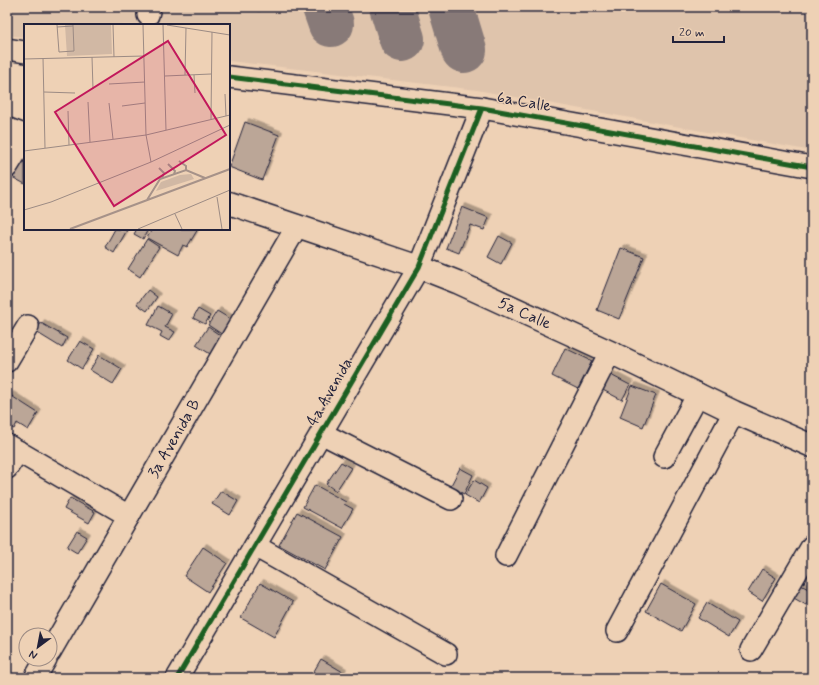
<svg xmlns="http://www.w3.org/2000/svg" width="819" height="685" viewBox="0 0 819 685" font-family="Mynerve,sans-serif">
	<defs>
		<filter id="shadow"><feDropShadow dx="3.5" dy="-3.5" stdDeviation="0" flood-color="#0004"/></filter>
	</defs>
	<rect width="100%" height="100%" fill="#eed1b5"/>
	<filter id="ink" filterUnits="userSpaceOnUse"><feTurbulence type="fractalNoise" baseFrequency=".025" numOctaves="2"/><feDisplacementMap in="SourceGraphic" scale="8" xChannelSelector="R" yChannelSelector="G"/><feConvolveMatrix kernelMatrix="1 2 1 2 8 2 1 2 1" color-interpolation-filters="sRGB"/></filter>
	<g filter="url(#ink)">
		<path fill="#dfc4ac" d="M7,7h805v144l-335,-61 -248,-29v-36h-204v12l-18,-2z"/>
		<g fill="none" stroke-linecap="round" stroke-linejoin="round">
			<path stroke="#887a78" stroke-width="46" d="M325,7l6,17
				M392,7l10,32
				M451,7l13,43"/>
		</g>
		<path fill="#bba697" stroke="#22223b" filter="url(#shadow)" d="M229,7h31v4z
			M245,122l34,13 -17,45 -33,-13z
			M25,150v34l-13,-7z
			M462,207l27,11 -5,12 -14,-5 -11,28 -13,-5z
			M115,229l12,1 -13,23 -9,-6z
			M137,229h11l-5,10 -9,-5z
			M152,229h46l-11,18 -4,-2 -5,10 -31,-17z
			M499,236l13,7 -11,21 -13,-7z
			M147,239l12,8 -19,30 -12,-8z
			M621,248l23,9 -25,62 -22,-9z
			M148,290l9,7 -10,14 -10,-7z
			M158,306l14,8 -7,13 10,5 -6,9 -9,-5 2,-4 -14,-7z
			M198,309l12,7 -5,8 -12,-6z
			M217,311l15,9 -9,15 -15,-10z
			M41,323l26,15 -5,10 -26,-16z
			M208,327l19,13 -12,17 -19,-12z
			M80,341l14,8 -12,20 -14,-9z
			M565,348l27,13 -14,28 -26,-13z
			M99,355l23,14 -9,15 -23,-14z
			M603,371l27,14 -8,15 -27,-14z
			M632,386l24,9 -13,32 -23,-10z
			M10,395l28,18 -10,17 -11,-7 -3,6 -7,-4 2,-7 -2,-1v-16z
			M341,462l10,6 -15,23 -10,-7z
			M460,468l13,7 -9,19 -14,-7z
			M474,480l13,8 -8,15 -14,-8z
			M315,485l31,17 -2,2 9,5 -11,19 -39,-21z
			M221,491l17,10 -8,14 -18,-11z
			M70,498l25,14 -6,11 -25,-14z
			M297,512l46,25 -18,33 -46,-25z
			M77,531l10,6 -10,16 -10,-6z
			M203,547l24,16 -19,29 -24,-16z
			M762,569l14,9 -14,23 -14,-9z
			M260,583l33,19 -19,35 -33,-19z
			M661,584l35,20 -15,27 -35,-20z
			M799,584l13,7 -6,14 -14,-8z
			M707,603l31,19 -9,15 -31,-19z
			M321,659l22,13 -3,6h-30z"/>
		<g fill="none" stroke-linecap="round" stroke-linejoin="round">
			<g stroke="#22223b" stroke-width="24">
				<g id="minor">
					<path d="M148,15l2,-8"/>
					<path d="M7,49l18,3"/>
					<path d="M229,77l253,31 330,59"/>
					<path d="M7,167l18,-29"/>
					<path d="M7,361l21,-35"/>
					<path d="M321,433l130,66"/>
					<path d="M7,445l122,71"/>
					<path d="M664,457l34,-63"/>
					<path d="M7,468l11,-17"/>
					<path d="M255,546l191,108"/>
					<path d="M506,556l104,-204"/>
					<path d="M617,631l117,-219"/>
					<path d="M751,650l61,-104"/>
					<path id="s1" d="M50,652l247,-426"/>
					<path d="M35,678l11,-19"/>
					<path d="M177,678l242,-411 63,-159"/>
				</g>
			</g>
			<g stroke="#22223b" stroke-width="25">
				<g id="major">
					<path d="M7,129l18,7"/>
					<path id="s2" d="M229,203l190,64 38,15 153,70 124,60 78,34"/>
				</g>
			</g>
			<use href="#minor" stroke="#eed1b5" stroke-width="21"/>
			<use href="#major" stroke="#eed1b5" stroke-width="22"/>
			<g stroke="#eed1b5" stroke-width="8">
				<path id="cycleway" d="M229,77l253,31 330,59
					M177,678l242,-411 63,-159"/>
			</g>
			<use href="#cycleway" stroke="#1b5e20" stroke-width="5"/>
		</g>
	</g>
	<g text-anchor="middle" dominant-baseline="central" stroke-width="3" stroke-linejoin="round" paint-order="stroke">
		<g font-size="16" fill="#22223b" stroke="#eed1b5">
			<text transform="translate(524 102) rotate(10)">6a Calle</text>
			<text stroke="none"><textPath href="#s2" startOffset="316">5a Calle</textPath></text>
			<text transform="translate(330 392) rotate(-60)">4a Avenida</text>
			<text stroke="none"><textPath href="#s1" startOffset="247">3a Avenida B</textPath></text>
		</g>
	</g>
	<g transform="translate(24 24)">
		<rect width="206" height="206" fill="#eed1b5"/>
		<path d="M41,1h46l1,29 -45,2zM167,150l3,5 -38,12 5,-9 19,-7z" fill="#d1b8a4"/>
		<path fill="none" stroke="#a69289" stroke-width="2" d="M155,137l7,5v4M144,140l7,7 -1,3M135,144l5,5 -2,5M123,176l13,-21 26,-9 19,8M46,205l160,-60"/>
		<path fill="none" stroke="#9c8b84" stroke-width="1" d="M33,1l2,27 15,-1 -1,-26M89,1l1,32M119,1l3,110 5,27M139,1l3,105M143,1l63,10M33,3l16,-1M68,33l1,32M19,34l2,90M0,35l120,-3M161,51l1,-47M170,51l1,18M141,52l46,-2M85,60l36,-2M20,68l31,1M201,70l1,22M64,78l2,40M85,79l4,36M98,82l23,-3M44,87l1,34M187,95l1,-87M0,127l122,-16 84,-20M193,173l5,32M0,186l27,-8 100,-40 79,-37M151,190l7,15M114,205l92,-39"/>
		<path fill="#c2185b" fill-opacity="0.15" stroke="#c2185b" stroke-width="2" d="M144,17l58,94 -112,71 -59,-94z"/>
		<rect width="206" height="206" fill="none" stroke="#22223b" stroke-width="2"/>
	</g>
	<rect width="819" height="685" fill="none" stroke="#eed1b5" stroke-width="24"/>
	<rect x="12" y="12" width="795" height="661" fill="none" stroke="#22223b" stroke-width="1.5" filter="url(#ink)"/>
	<g transform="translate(38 647) rotate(212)"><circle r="19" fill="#eed1b5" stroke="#9c8b84"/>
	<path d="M0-3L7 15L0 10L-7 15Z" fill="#22223b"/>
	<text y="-6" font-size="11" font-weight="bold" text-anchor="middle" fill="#22223b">N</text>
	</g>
	<path d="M673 36v6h51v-6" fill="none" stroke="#22223b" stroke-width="2"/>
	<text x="679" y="36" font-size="12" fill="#22223b" stroke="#eed1b5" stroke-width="3" paint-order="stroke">20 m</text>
</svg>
